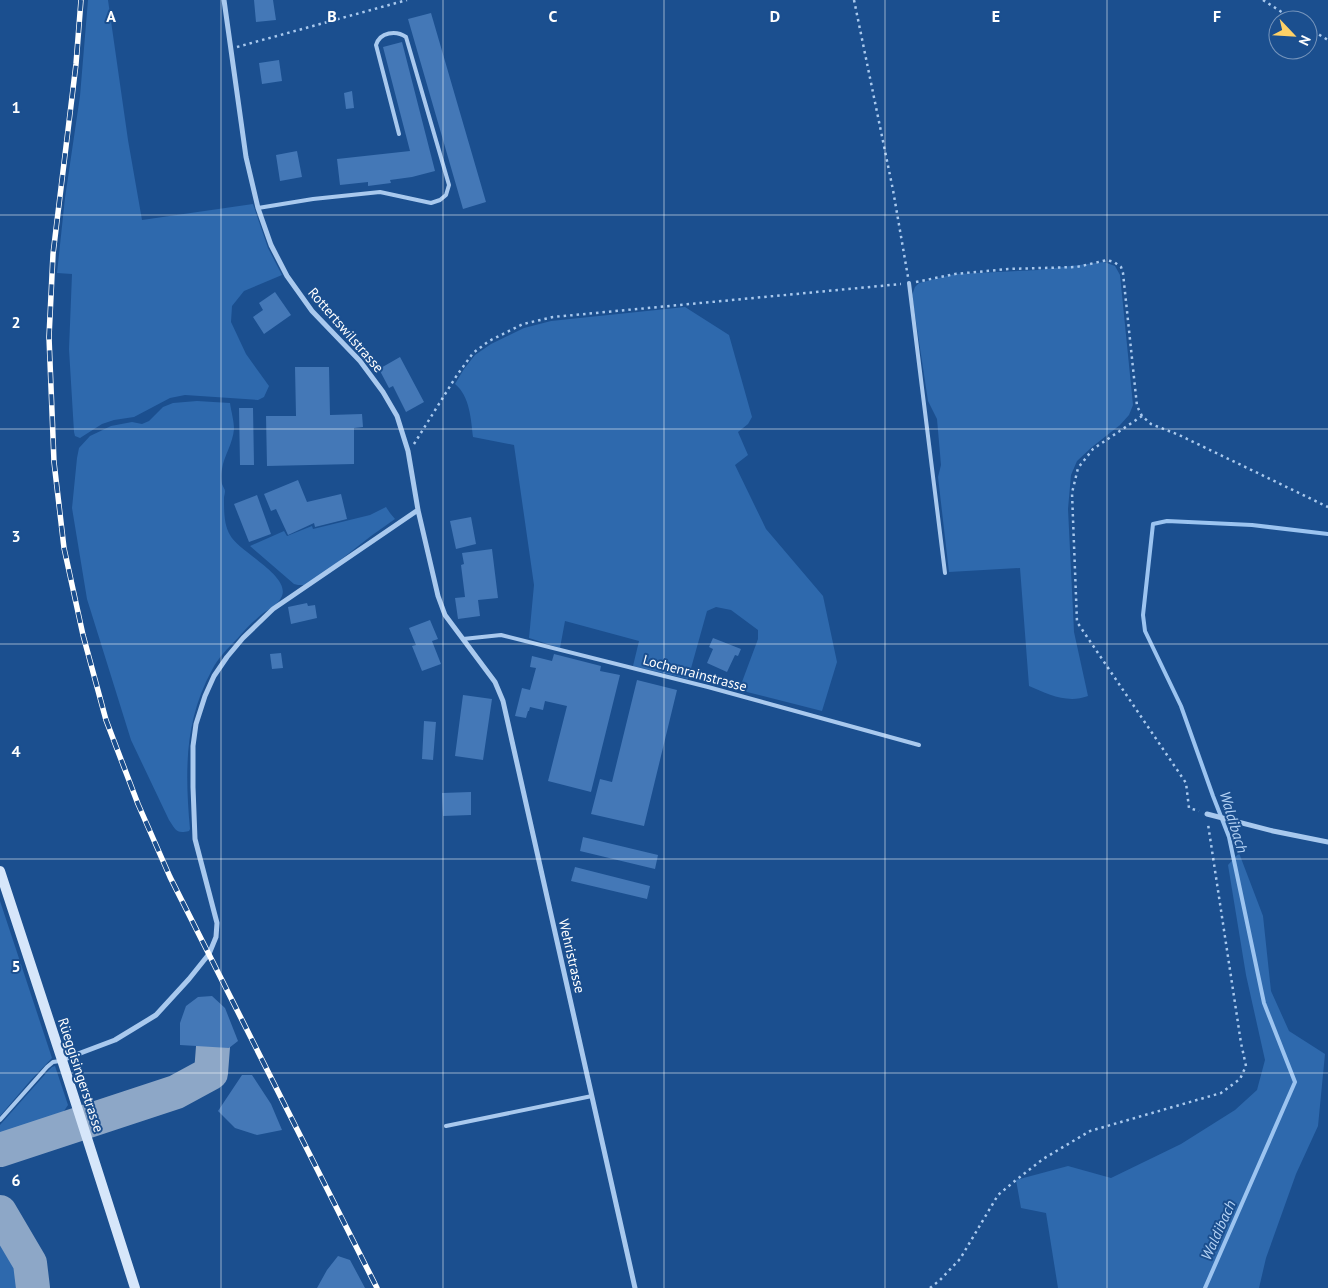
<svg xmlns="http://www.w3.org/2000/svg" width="1328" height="1288" viewBox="0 0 1328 1288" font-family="'PT Sans',sans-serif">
	<rect width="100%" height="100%" fill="#1b4f8f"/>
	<path fill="#2e69ad" d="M88,0h20l20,140 14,80 111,-16 15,44 14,27 -38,16 -12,15 -1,16 15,32 23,32 -5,11 -6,3 -73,-5 -15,3 -36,19 -20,3 -12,4 -22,14 -5,-2 -1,-4 -5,-83 3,-75 -15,-1 8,-75 15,-102z
		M1104,262l11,4 5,9 13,130 -4,10 -9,10 -28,22 -15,14 -6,14 -3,34 6,123 14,64c-21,8 -40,-2 -59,-10l-9,-118 -71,4 -11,-95 3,-12 -4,-46 -9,-18 -16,-106 3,-8 4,-4 36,-9 83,-4z
		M685,307l44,28 23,82 -4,7 -10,8 10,23 -13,10 31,64 57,67 14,66 -15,49 -83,-21 19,-51v-9l-27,-20 -15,-3 -9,4 -19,68 -55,-13 6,-25 -74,-20 -5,27 -31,-10 5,-53 -20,-140 -41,-8c-2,-17 -3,-41 -18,-53l9,-15 11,-14 16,-11 33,-16 27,-7z
		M197,401l33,2c1,8 4,17 4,26 -1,14 -10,27 -12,40 -1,4 -1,11 0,15 1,3 3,5 3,7 0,3 -1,5 -1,7 0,13 0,27 6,37 9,17 60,40 52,61 -3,8 -13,13 -20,18 -8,7 -17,15 -24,24 -10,10 -20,20 -26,32 -28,51 -27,103 -22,159l-1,2c-13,3 -13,-1 -20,-11l-38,-80 -44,-141 -15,-91 5,-50 2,-10 11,-12 21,-10 21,-4 10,2 7,-3 14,-14 10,-4z
		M386,507l4,6 5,6 -24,17 -46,36 -21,13h-6l-4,-1 -44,-38 34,-15 3,5 25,-10 1,3 57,-14z
		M1239,853l24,63 8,75 18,40 36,23 -7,72 -22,48 -30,84 -7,30h-201l-12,-75 -25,-5 -5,-28 52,-14 43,12 70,-34 54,-34 22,-20 8,-30 -19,-85 -18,-110z
		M0,901l52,157 -22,23 -30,35z
		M55,1066l13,39 -4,6 3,9 -67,21v-16l48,-54 4,-4z
		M0,1230c12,20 22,34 19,58h-19z"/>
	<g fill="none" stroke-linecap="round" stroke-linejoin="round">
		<path stroke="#9cc4f0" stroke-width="4" d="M1205,1288l90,-206 -31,-79 -35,-166 -16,-41 -32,-90 -36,-75 -2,-16 10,-91 14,-3 85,4 76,9"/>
		<path stroke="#8da7c7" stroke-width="34" d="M0,1150l176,-58 35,-19 2,-26
			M0,1212l30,51 3,25"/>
	</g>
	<path fill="#4478b7" d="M254,0h19l3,20 -20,2z
		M431,13l55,189 -23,7 -55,-190z
		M402,42l33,129 -23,6 -22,3 1,3 -23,3v-4l-28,3 -3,-26 73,-8 -27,-104z
		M279,60l3,21 -20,3 -3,-21z
		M352,91l2,17 -8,1 -2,-16z
		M297,151l5,26 -22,4 -4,-26z
		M275,292l16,23 -27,19 -11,-17 10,-7 -4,-7z
		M400,357l24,45 -18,10 -13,-26 -4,2 -10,-19z
		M295,367h34l1,48 32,-1 1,13 -9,1v36l-87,2 -1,-50h30z
		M239,408h14l1,57h-14z
		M298,480l9,22 34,-8 6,25 -32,8 -1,-4 -26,12 -12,-26 -5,2 -7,-17z
		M257,495l14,39 -22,8 -15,-38z
		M471,517l5,27 -20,5 -6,-28z
		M492,549l6,49 -20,2 2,16 -22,3 -3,-21 10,-1 -4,-32 3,-1 -2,-11z
		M307,603l1,3 7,-1 2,13 -26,6 -3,-17z
		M430,620l8,19 -6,2 9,23 -19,7 -10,-25 4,-1 -7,-17z
		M713,638l28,11 -3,7 -3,-1 -8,17 -20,-9 6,-14 -4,-2z
		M281,653l2,15 -11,1 -2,-15z
		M554,654l47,12 -1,5 20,4 -29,117 -43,-11 19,-75 -22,-5 -2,9 -13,-3 -1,4h-1l-2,7 -11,-2 7,-28 8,2 6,-22 -6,-1 2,-11 20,5z
		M637,680l40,10 -33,136 -53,-12 9,-35 12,3z
		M463,695l29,4 -9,61 -28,-4z
		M424,721l12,1 -3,38 -11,-1z
		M471,792v23l-28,1 -1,-23z
		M583,837l75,18 -3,14 -75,-18z
		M575,867l75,19 -3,13 -76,-18z
		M212,996l13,12 13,33 -9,7 -49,-3v-22l6,-17 12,-9z
		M242,1075h10l19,29 11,26 -25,5 -22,-7 -17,-17z
		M338,1256l12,4 15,28h-48l10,-18z"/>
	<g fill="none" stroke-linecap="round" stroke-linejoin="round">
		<path stroke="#a9c9ee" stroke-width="2.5" stroke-dasharray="2.5 4" stroke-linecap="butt" d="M854,0l39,190 15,87
			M1263,0l31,20
			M1308,28l20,12
			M237,47l170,-47
			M916,282l39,-8 53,-5 69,-2 30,-7 7,2 7,5 2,6 14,133 5,10 9,8 28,11 149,72
			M1142,416l-49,33 -15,19 -6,25 5,129 109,161 3,25 10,3
			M414,444l43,-69 16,-22 16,-12 34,-17 30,-7 348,-33
			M930,1288l10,-8 20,-21 38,-64 18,-15 27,-21 47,-28 131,-38 19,-14 6,-13 -5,-23 -33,-219"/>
		<path stroke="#a9c9ee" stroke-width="4" d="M258,208l55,-9 67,-7 51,11 9,-3 6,-5 3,-10 -43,-148c-10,-7 -26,-5 -30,8l23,89
			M909,283l36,290
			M463,639l38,-4 207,52 211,58
			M0,1120l47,-53 6,-5 7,-1
			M446,1126l146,-30"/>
		<path stroke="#a9c9ee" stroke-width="5" d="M224,0l22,157 12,51 13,37 16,31 25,35 48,50 23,31 14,24 11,35 10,59 20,86 7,19 50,67 8,19 132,587
			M1207,814l66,17 55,11
			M62,1060l53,-20 41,-25 33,-36 20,-25 7,-17 1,-14 -22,-84 -2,-52v-41l3,-22 9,-28 9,-20 13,-19 16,-19 30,-29 145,-99"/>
		<path stroke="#d6e6fa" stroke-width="10" d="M0,871l62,189 73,228"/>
		<g stroke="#fff" stroke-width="5.5">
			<path id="rail" d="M81,0l-5,64 -23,190 -4,83 5,125 10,86 19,87 23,85 32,84 32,73 207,411"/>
		</g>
		<use href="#rail" stroke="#1b4f8f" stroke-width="4" stroke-dasharray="11" stroke-linecap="butt"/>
	</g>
	<path fill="none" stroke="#fff" stroke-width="1" stroke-opacity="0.55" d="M221,0v1288M443,0v1288M664,0v1288M885,0v1288M1107,0v1288M0,215h1328M0,429h1328M0,644h1328M0,859h1328M0,1073h1328"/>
	<g text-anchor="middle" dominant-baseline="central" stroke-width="4" stroke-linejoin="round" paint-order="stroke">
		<g font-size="14" fill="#fff" stroke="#1b4f8f">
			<text transform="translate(346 330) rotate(49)">Rottertswilstrasse</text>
			<text transform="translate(695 673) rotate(15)">Lochenrainstrasse</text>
			<text transform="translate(572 956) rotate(77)">Wehristrasse</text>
			<text transform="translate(81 1075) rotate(72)">Rüeggisingerstrasse</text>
		</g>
		<g font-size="15" font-style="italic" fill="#b5d3f5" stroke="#1b4f8f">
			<text transform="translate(1234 822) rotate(73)">Waldibach</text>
			<text transform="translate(1218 1230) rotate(-66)">Waldibach</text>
		</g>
	</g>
	<g font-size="16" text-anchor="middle" font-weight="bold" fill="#fff" stroke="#1b4f8f" stroke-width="4" stroke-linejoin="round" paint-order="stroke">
		<text x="111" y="22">A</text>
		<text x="332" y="22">B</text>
		<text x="553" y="22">C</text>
		<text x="775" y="22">D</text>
		<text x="996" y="22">E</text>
		<text x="1217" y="22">F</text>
		<text x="16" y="113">1</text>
		<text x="16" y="328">2</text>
		<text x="16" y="542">3</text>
		<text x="16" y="757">4</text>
		<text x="16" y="972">5</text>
		<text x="16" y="1186">6</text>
	</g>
	<g transform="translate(1293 35) rotate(115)"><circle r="24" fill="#1b4f8f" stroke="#7695bc"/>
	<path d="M0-4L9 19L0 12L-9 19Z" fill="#ffd166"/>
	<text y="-8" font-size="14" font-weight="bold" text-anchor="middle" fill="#ffffff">N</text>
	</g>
</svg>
